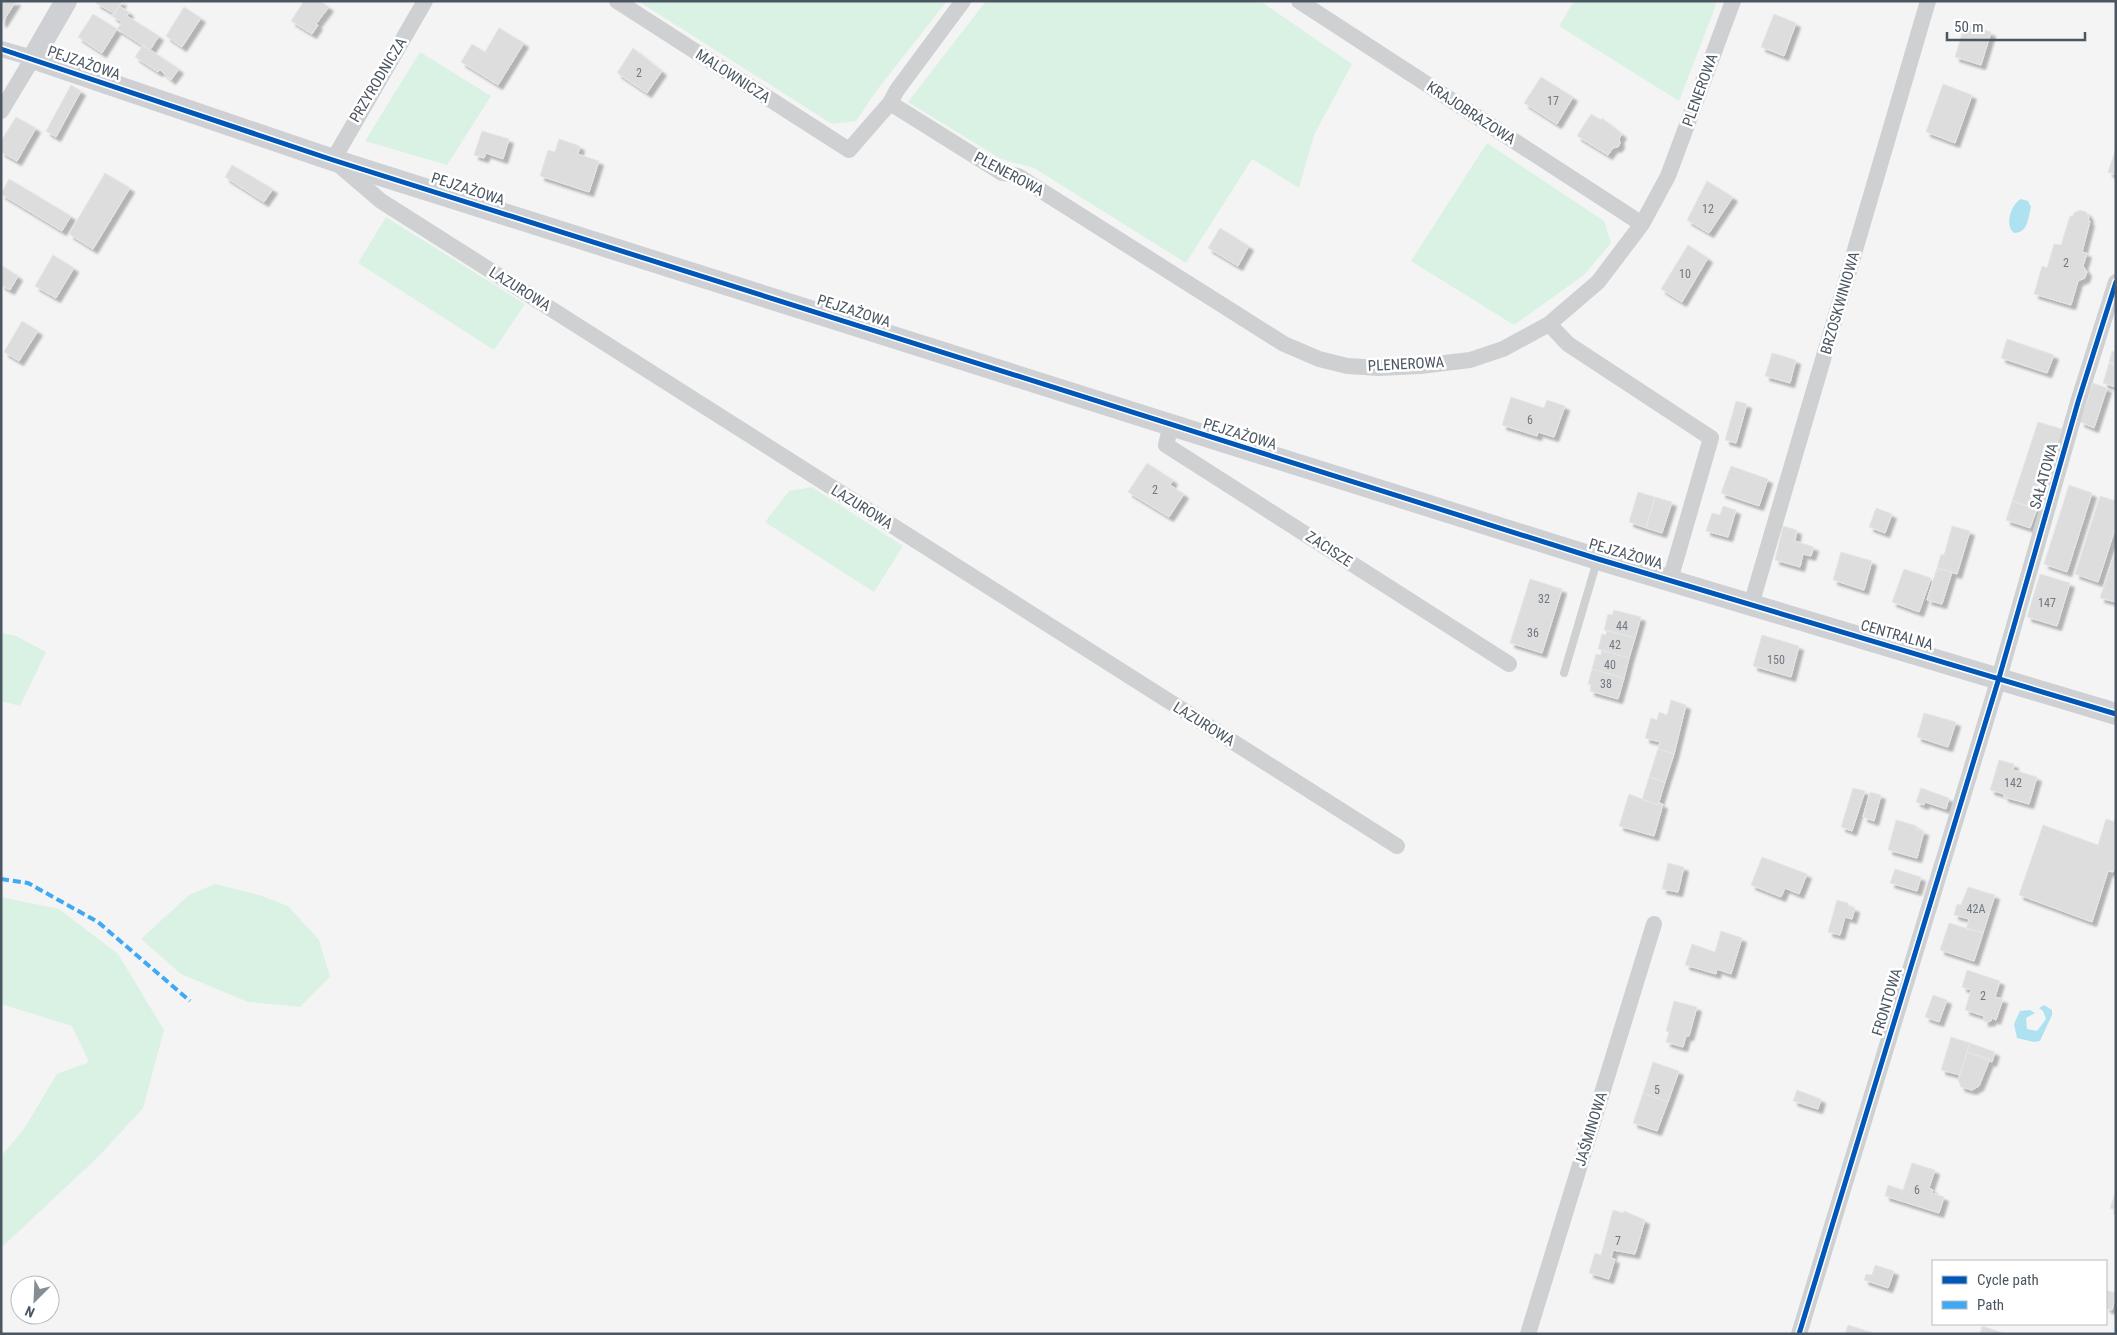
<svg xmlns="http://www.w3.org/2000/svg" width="2117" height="1335" viewBox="0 0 2117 1335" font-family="'Roboto Condensed',sans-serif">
	<defs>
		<filter id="shadow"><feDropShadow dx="4.5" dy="4.5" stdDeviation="1" flood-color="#0004"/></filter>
	</defs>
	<rect width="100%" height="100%" fill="#f4f4f4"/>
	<path fill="#d9f2e3" d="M638,1h309l-70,89 -21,31 -24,3z
		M986,1h274l92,63 -38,71 -15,53 -47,-29 -66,104 -152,-95 -33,-9 -93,-57z
		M1574,1h142v4l-37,96 -120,-75z
		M420,52l71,44 -44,69 -82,-24z
		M1487,143l117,78 7,22 -27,32 -70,50 -103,-64z
		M386,217l139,87 -31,46 -136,-87z
		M812,487l91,59 -29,46 -109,-70 24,-31z
		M1,633l15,3 30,16 -26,54 -19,-5z
		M215,884l44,11 29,11 31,34 11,37 -30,30 -52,-5 -67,-28 -40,-35 48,-44z
		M1,897l58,12 59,45 46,76 -21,78 -43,47 -98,92 -1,-91 23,-27 33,-55 32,-12 -17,-36 -71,-22z"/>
	<path fill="#aee2f0" d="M2021,199l7,2 3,6c-3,11 -3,26 -17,26 -10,-7 -3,-29 7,-34z
		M2044,1005l8,5v5l-12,26 -6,1 -17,-4 -3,-14 6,-13 10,-1 5,3 -9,5 1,11 10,2 9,-12 -3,-8 -4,-3z"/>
	<path fill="#ddddde" stroke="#e5e6e7" filter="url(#shadow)" d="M1,1h15l-14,22 -1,-1z
		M97,1h25l-7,13 -19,-11z
		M304,1h16l9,6 -13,17 2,1 -6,9 -21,-13z
		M119,6l10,6 -2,4 32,20 -9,14 -33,-21 5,-7 -10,-6z
		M184,7l17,11 -19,29 -16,-11z
		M93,14l24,15 -15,24 -24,-16z
		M1774,14l22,9 -12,33 -23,-9z
		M1965,24l26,8 -10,33 -26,-8z
		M499,28l25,15 -26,42 -37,-23 11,-18 13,8z
		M143,45l36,24 -8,11 -11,-10 -2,2 -23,-15z
		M633,48l29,23 -15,22 -30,-20z
		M1541,77l32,20 -16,27 -33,-21z
		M1943,84l29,11 -17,48 -29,-11z
		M71,85l10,6 -25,46 -10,-6z
		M1591,114l10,6 1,-2 20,16 -3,5 1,4 -2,4 -5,1 -5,7 -31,-19z
		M16,117l20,11 -19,33 -16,-9v-11z
		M482,131l27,8 -6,20 -17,-6 -2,5 -10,-3z
		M559,139l21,7 -2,8 21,7 -10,31 -49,-16 8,-26 7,2z
		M2116,148v27l-8,-3z
		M232,165l41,24 -9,13 -39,-25z
		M105,173l25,15 -37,61 -24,-15z
		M9,179l62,37 -9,15 -61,-37z
		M1707,181l26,16 -24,36 -22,-13z
		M2080,210l6,2 3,5 -1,4h2l-8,31 5,1 -4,13 4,6 -2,6 -7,3 -7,24 -37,-11 8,-28 5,2 7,-24 7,1 9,-29h3l1,-3z
		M1220,228l29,18 -11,20 -30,-18z
		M1688,245l20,13 -26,44 -21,-13z
		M53,255l21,13 -18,30 -21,-12z
		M1,265l17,11 -8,14 -9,-5z
		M22,321l16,10 -19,30 -15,-9z
		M2007,339l47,16 -7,18 -46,-15z
		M2112,351l4,1v12l-7,-2z
		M1772,353l24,7 -6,23 -25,-7z
		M2109,363l7,2v22l-13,-4z
		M2093,383l14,5 -13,40 -14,-6z
		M1511,397l33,11 3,-8 18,6 -11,31 -16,-5 -1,4 -35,-11z
		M1736,401l11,3 -11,39 -11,-3z
		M2038,422l24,7 -25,80 -25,-8z
		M1147,463l26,17 -3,5 14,9 -15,23 -41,-25z
		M1731,466l37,13 -9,27 -38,-13z
		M2069,485l23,8 -25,79 -23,-8z
		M1638,492l17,5 -9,31 -17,-6z
		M2100,496l16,5v25l-18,56 -23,-8z
		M1655,497l17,5 -10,31 -16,-5z
		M2012,501l25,8 -7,19 -24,-8z
		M1723,506l13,4 -8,27 -22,-6 6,-18 8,2z
		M1876,508l16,6 -7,19 -16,-6z
		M1783,526l14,4 -2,11 19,6 -3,9 -8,-2 -3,13 -25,-7z
		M1952,526l18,5 -13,43 -20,-6 4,-14 3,1z
		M2116,549v53l-16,-4z
		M1841,552l31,9 -8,29 -31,-10z
		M1937,568l15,4 -10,32 -15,-4z
		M1904,569l27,9 -12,34 -27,-10z
		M2040,574l30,9 -13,43 -30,-9z
		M1530,579l32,10 -20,64 -32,-10z
		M1614,610l27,7 -6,21 -31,-8 4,-16 4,1z
		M1607,630l28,8 -6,20 -31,-9 4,-15 4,1z
		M1762,635l37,11 -8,31 -38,-11z
		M1602,650l27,8 -5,20 -32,-9 4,-15 5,1z
		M1592,669l32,9 -6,21 -28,-8 1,-6 -3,-1z
		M1671,700l15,5 -12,49 -16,-5 2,-7 -15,-4 6,-20 6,2 2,-8 8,3z
		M1924,713l32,9 -8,25 -31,-10z
		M1658,749l16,5 -9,28 -16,-5z
		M1999,760l15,4 -1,6 24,7 -8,27 -25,-7v-3l-14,-4z
		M1649,777l16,5 -7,23 -16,-5z
		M1853,788l12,3 -13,40 -11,-4z
		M1921,788l28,10 -3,11 -21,-7 -1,3 -8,-3z
		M1870,792l11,3 -7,26 -11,-4z
		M1629,794l29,11 1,-2 4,1 -9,32 -35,-10z
		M2106,819l10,3v42l-3,8 -5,-1 -16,51 -73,-27 24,-70 55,20z
		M1896,820l21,6 -1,3 8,2 -7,27 -29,-8z
		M1762,857l45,17 -8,20 -14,-6 -4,9 -30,-12z
		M1668,863l16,4 -6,25 -16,-3z
		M1895,869l26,8 -4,14 -27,-8z
		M1968,887l27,8 -12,38 -17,-4 3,-10 -15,-4 3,-11 4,1z
		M1837,900l11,3v3l7,2 -3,11 -7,-2 -5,18 -12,-3z
		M1949,923l34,10 -9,28 -34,-11z
		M1721,931l21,7 -11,36 -14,-5 -1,5 -31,-9 7,-21 23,8z
		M1967,970l33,11 -5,16 8,2 -7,21 -4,-2 -1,3 -7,1v-6l-19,-6 6,-20 -9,-3z
		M1933,995l14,5 -8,22 -14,-5z
		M1674,1001l23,6 -8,29h-3l-3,11 -17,-5 3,-10 -3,-1z
		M1951,1037l19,6 -10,32 -19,-5z
		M1970,1043l25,9 -3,10 -25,-10z
		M1967,1052l23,7 -11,27 -7,4 -11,-3 -3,-7z
		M1653,1062l26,9 -11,31 -25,-9z
		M1797,1090l24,9 -3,10 -25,-8z
		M1643,1093l25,9 -11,29 -24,-8z
		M1912,1163l23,7 -6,18 4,2 -1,3 12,4 -5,16 -54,-17 3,-11 15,5z
		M2116,1191v19l-6,-2z
		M1613,1210l10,3 1,-2 21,9 -10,34 -22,-4 -2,8 4,1 -6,20 -20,-6 6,-20 6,2z
		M1875,1265l19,6 -6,17 -24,-8 2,-6 6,1z
		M2106,1290l10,3 -4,17 -6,-2z
		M1848,1325l29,9h-32z
		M1982,1326l21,7v1h-23z"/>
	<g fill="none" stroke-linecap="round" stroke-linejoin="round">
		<path stroke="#ced0d2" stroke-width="8" d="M1564,673l33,-112"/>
		<path stroke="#ced0d2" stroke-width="16" d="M425,1l-92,159 48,41 1016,645
			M617,1l232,149 41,-47 7,-13 66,-89
			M1299,1l343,223
			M1,49l32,9 -32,53
			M890,103l112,70 16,3 266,168 35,15 28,7 32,2 41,-2 50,-6 33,-11 46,-25 49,-42 44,-58 26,-48 65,-175
			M1549,324l19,20 143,94 -41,142
			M1171,425l-5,20 343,219
			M1751,605l177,-604
			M1528,1334l126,-410
			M1799,1334l200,-656 79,-276 38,-120"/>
		<path stroke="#ced0d4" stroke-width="22" d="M66,1l-33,57 300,102 838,265 427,134 518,155"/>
		<path stroke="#3fa9f5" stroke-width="4" stroke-dasharray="8 4" stroke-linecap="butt" d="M1,879l27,4 70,39 92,79"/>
		<g stroke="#fff" stroke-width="8">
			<path id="cycleway" d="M1,49l332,111 1265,399 518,155
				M1799,1334l200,-656 79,-276 38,-120"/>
		</g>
		<use href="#cycleway" stroke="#0057b8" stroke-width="5"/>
	</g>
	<g text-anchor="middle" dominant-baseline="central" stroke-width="5" stroke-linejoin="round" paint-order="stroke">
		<g font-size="12" fill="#707881">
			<text x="639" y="73">2</text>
			<text x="1553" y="101">17</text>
			<text x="1708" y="209">12</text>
			<text x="2066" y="263">2</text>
			<text x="1685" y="274">10</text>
			<text x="1530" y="420">6</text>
			<text x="1155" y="490">2</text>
			<text x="1544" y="599">32</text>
			<text x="2047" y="603">147</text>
			<text x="1622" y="626">44</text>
			<text x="1533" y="633">36</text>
			<text x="1615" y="645">42</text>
			<text x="1776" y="660">150</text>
			<text x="1610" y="665">40</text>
			<text x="1606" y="684">38</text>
			<text x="2013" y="783">142</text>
			<text x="1976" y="909">42A</text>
			<text x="1983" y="996">2</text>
			<text x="1657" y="1090">5</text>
			<text x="1917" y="1190">6</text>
			<text x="1618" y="1241">7</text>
		</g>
		<g font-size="15" fill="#4a5661" stroke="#fff">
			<text transform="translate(84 63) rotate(19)">PEJZAŻOWA</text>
			<text transform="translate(733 76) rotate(33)">MALOWNICZA</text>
			<text transform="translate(378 80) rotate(-59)">PRZYRODNICZA</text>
			<text transform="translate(1700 90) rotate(-70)">PLENEROWA</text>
			<text transform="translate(1471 113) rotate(33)">KRAJOBRAZOWA</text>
			<text transform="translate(1009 174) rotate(28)">PLENEROWA</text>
			<text transform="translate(468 189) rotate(18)">PEJZAŻOWA</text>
			<text transform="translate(520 289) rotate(32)">LAZUROWA</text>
			<text transform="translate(1840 303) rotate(-74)">BRZOSKWINIOWA</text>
			<text transform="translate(854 311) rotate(18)">PEJZAŻOWA</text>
			<text transform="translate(1406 364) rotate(-3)">PLENEROWA</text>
			<text transform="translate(1240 434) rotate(17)">PEJZAŻOWA</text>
			<text transform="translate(2044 476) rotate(-74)">SAŁATOWA</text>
			<text transform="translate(862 507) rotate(32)">LAZUROWA</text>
			<text transform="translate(1329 549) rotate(33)">ZACISZE</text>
			<text transform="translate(1626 554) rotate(16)">PEJZAŻOWA</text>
			<text transform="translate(1897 635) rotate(16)">CENTRALNA</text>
			<text transform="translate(1204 724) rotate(32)">LAZUROWA</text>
			<text transform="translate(1887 1002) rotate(-73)">FRONTOWA</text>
			<text transform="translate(1591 1129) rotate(-73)">JAŚMINOWA</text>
		</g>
	</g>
	<rect width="2117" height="1335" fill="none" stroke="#4a5661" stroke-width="5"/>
	<rect x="1932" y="1260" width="175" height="65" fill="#ffffff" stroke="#b7bbc0"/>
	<rect x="1942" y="1276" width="25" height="8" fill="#0057b8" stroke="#b7bbc0"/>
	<text x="1977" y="1285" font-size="15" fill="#4a5661">Cycle path</text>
	<rect x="1942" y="1301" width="25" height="8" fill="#3fa9f5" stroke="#b7bbc0"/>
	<text x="1977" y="1310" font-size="15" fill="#4a5661">Path</text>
	<g transform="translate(35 1300) rotate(204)"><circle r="24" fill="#ffffff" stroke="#b7bbc0"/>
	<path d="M0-4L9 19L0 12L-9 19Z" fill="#868d94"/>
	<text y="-8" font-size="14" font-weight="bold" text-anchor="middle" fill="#4a5661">N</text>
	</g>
	<path d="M1947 32v8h138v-8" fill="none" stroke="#4a5661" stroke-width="2.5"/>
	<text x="1954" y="32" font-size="15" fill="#4a5661" stroke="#ffffff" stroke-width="4" paint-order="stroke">50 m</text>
</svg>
